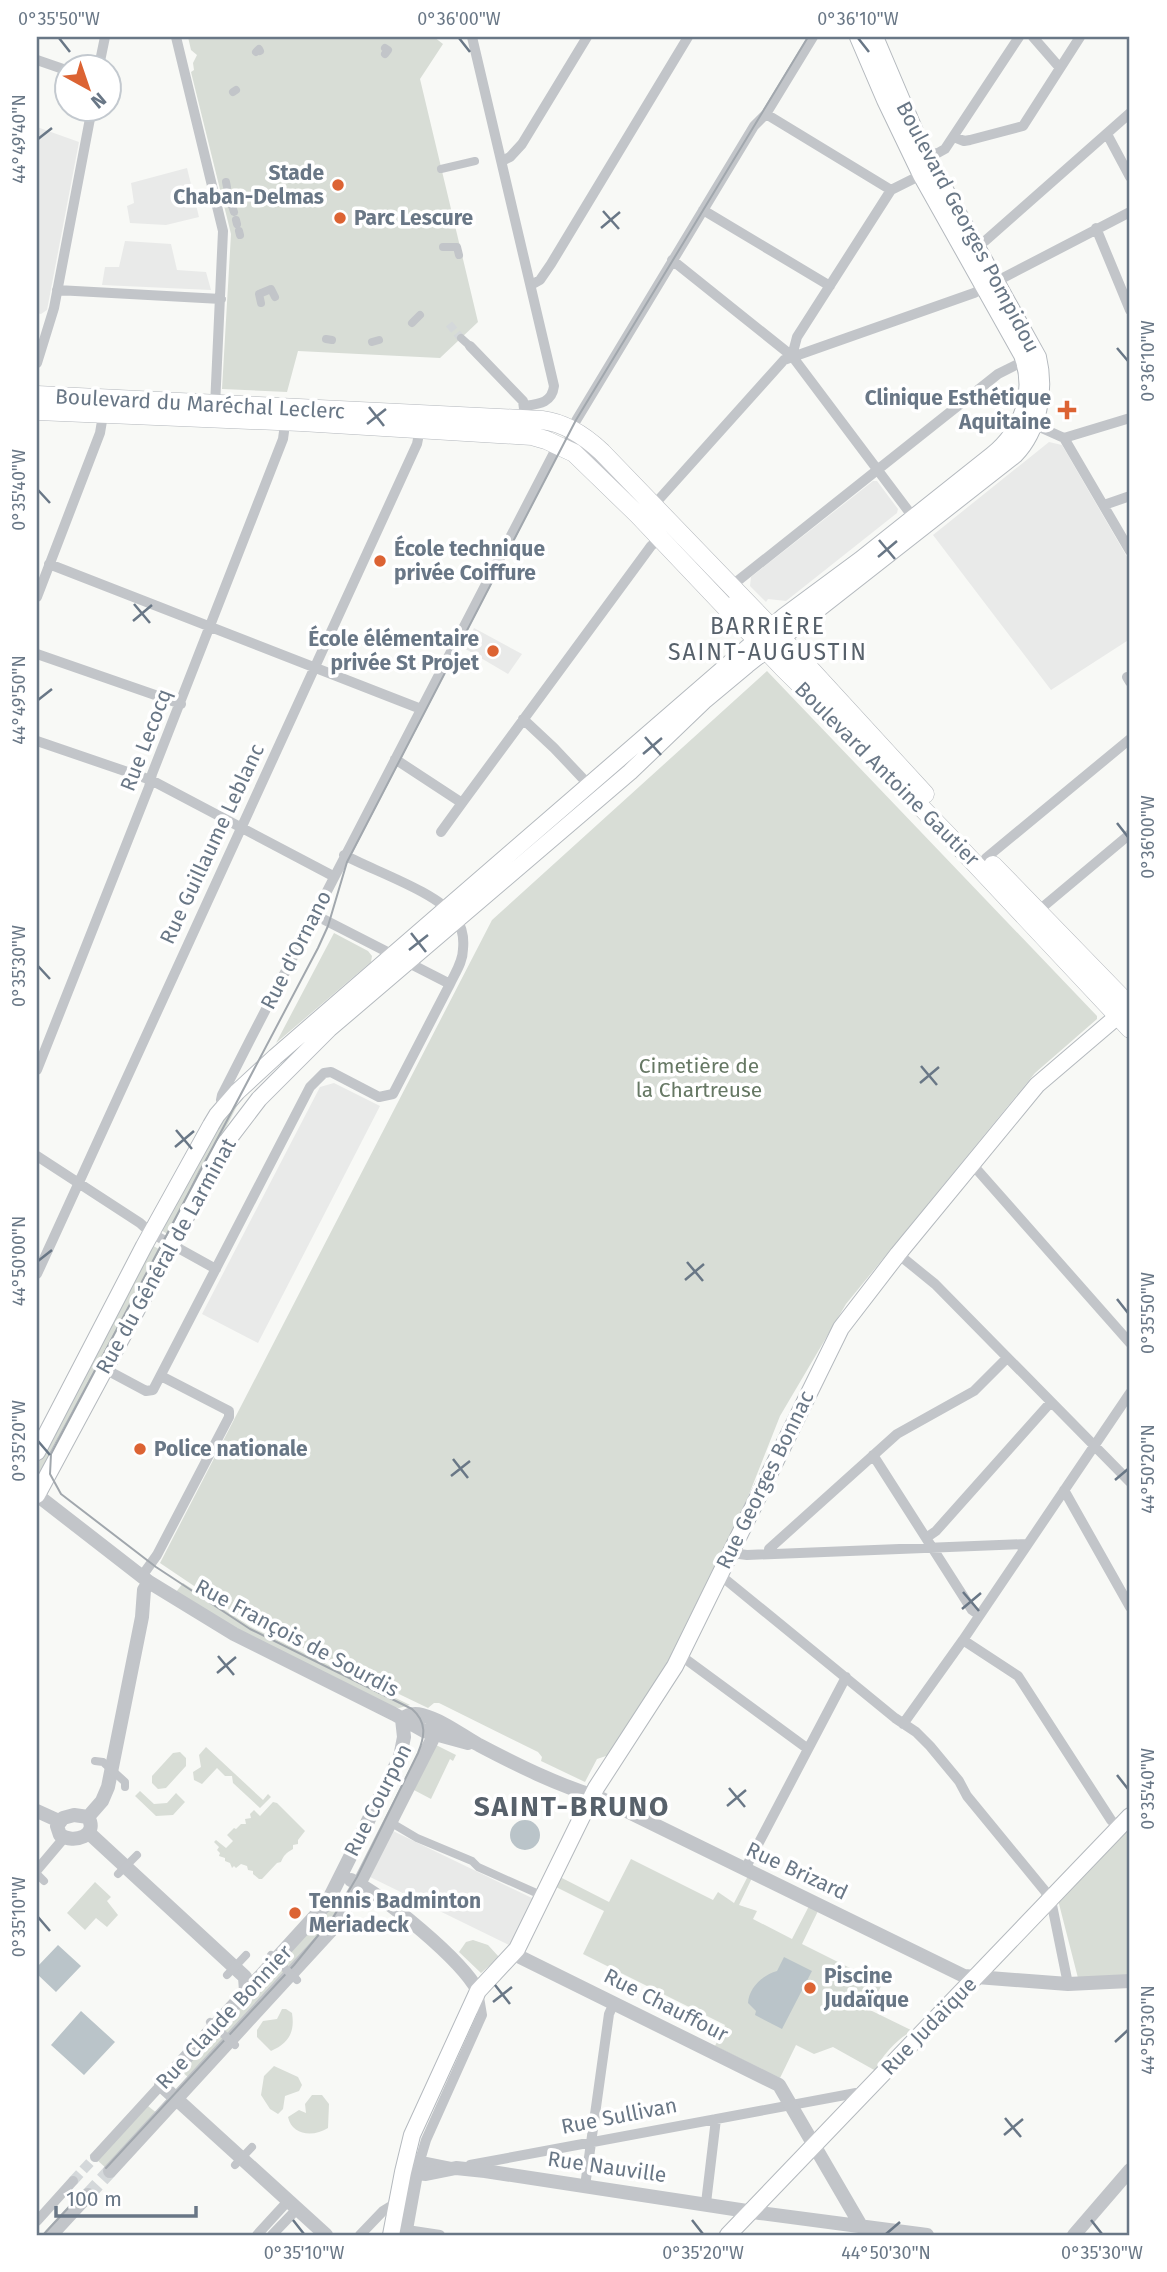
<svg xmlns="http://www.w3.org/2000/svg" width="1167" height="2272" viewBox="0 0 1167 2272" font-family="'Fira Sans',sans-serif">
	<rect width="100%" height="100%" fill="#f8f9f6"/>
	<path fill="#e9eae9" d="M37,127l42,15 -32,168 -6,4 -4,-1z
		M187,168l12,49 -33,8 -36,-2 -3,-17 7,-3 -3,-20z
		M125,241l46,3 6,26 29,2 5,18 -109,-5 3,-18h14z
		M1049,442l13,3 68,117v77l-79,51 -118,-155z
		M873,481h4l21,28 -1,4 -111,88 -18,-2 -2,3 -16,-16 1,-9z
		M474,628l48,26 -14,20 -44,-26z
		M334,1083l46,23 -122,237 -56,-29 118,-227z
		M391,1830l143,69 -23,47 -141,-69z"/>
	<path fill="#d8ddd6" d="M188,37h246l9,7 -23,35 58,243 -38,36 -142,-7 -11,41 -65,-3 9,-155 -40,-162 3,-2 -1,-7 4,-8 -6,-5z
		M767,671l330,345v3l-62,54 -189,231 -66,112 -34,86 -78,159 -59,94 -12,4 -12,23 -44,-21 1,-4 -4,-5 -99,-49h-5l-6,5 -185,-89 -83,-56 332,-643z
		M334,933l34,18 4,5 -1,6 -95,81z
		M243,1094l-72,142 -12,-7 59,-111z
		M150,1244l12,7 -121,224 -4,-2v-11l97,-182z
		M183,1583l68,44 159,78 -11,3 -7,-1 -144,-72 -72,-43z
		M436,1745l20,10 -3,6 -3,-2 -19,40 -19,-10z
		M206,1747l57,53 5,-6 3,3 -11,11 -27,-25 -1,-7h-7l-8,-8 -15,16 -8,-4 -1,-8 8,-5 -2,-12z
		M180,1752l6,6v8l-20,22 -8,1 -6,-6v-7l21,-23z
		M140,1791l14,13 13,-1 9,-10 9,9 -12,13 -17,1 -21,-20z
		M273,1802l4,1 28,28 -7,9v4l-5,1v4c-7,4 -9,6 -12,13l-4,1 -15,16h-3l-6,-5v-3l-5,-1 -1,-4 -6,-2 -5,4 -2,-2 -2,2 -2,-5 -5,-2v-3l-6,-2 1,-3 -3,-3 2,-3 -5,-5 2,-2 10,8 7,-7 -6,-6 7,-7 2,1 5,-5h5l-1,-5 6,-1 -1,-4 4,-4 6,6z
		M1130,1825v150l-52,3 -20,-78z
		M631,1859l82,41 5,-8 16,11 14,-27 4,2 -13,27 18,6 -4,8 39,20 17,-33 9,5 -16,33 80,40 -12,26 43,21c-12,4 -35,28 -37,40l-43,-24 -19,7 -18,-9 -16,33 -65,-32 10,-21 -142,-71 21,-43 -48,-24 4,-10 49,25z
		M95,1882l16,15 -4,4 11,14 -11,12 -11,-9 -11,12 -18,-17z
		M333,1897l12,7 -9,13 -146,162 -10,-9z
		M473,1940l15,5 11,12 -18,16 -22,-21 7,-10z
		M282,2009h4l6,4c3,19 -3,30 -21,38l-14,-14v-7l6,-9 14,-2z
		M274,2066l24,11 4,8 -3,6 -14,5 -2,13 -5,5 -8,-5 -9,-14 3,-19z
		M312,2095h10l7,9 -1,24c-14,9 -36,8 -40,-11l11,-7 7,3 -1,-9z
		M148,2106l10,8 -51,55 -10,-9z"/>
	<path fill="#bac4c9" d="M510 1835a15 15 0 1 1 30 0a15 15 0 1 1-30 0Z
		M58,1945l23,21 -25,26 -19,-18v-7z
		M784,1957l28,14 -30,58 -27,-14 1,-4 -8,-8c1,-16 15,-28 29,-32z
		M81,2011l34,31 -31,33 -33,-30z"/>
	<g fill="none" stroke-linecap="round" stroke-linejoin="round">
		<path stroke="#d4d8da" stroke-width="8" stroke-dasharray="8 4" stroke-linecap="butt" d="M449,324l12,14"/>
		<path stroke="#d4d8da" stroke-width="10" stroke-dasharray="10 5" stroke-linecap="butt" d="M73,2181l22,-24"/>
		<path stroke="#d4d8da" stroke-width="14" stroke-dasharray="14 7" stroke-linecap="butt" d="M88,2195l22,-24"/>
		<g stroke="#b4b9be" stroke-width="18">
			<path id="secondary" d="M734,604l25,25 14,7
				M765,644l20,12 32,32
				M37,1452l107,-206 67,-121 6,-10 20,-23 38,-35 508,-440 77,-57 132,-105c30,-24 44,-63 30,-100l-101,-180 -36,-75 -27,-63
				M37,1495l141,-262 29,-59 17,-29 35,-46 70,-70 301,-257 75,-72 42,-35 268,-210c24,-25 31,-65 23,-98l-115,-207 -48,-113
				M391,2235l12,-63 9,-37 66,-144 39,-42 79,-161 79,-122 166,-338 57,-74 139,-169 89,-76
				M728,2235l402,-419"/>
		</g>
		<g stroke="#b3b7bc" stroke-width="19">
			<path id="primary" d="M37,395l505,25c24,3 43,16 60,32l190,197 133,145
				M37,411l264,11 231,14 14,4 28,13 64,62 145,153 75,74 90,93 182,194
				M993,865l137,141"/>
		</g>
		<path stroke="#c2c5c9" stroke-width="8" d="M256,52l3,-3 1,2
			M385,54l3,-4 -3,-2
			M233,92l3,-2
			M441,169l34,-8
			M226,182l1,5
			M229,194l1,4
			M232,206l2,6
			M236,220l1,4
			M239,231l1,4
			M443,247h14l2,8
			M261,303l-2,-9 12,-5 4,8
			M412,323l8,-8
			M461,338l9,8
			M326,339l6,1
			M372,342l7,-2
			M390,1822l27,16 55,23 6,6 65,29
			M37,1874l7,7"/>
		<path stroke="#c2c5c9" stroke-width="10" d="M176,37l47,194 -8,175 -2,3
			M472,37l82,349c-2,17 -15,18 -30,20
			M1033,37l27,31
			M37,60l29,10
			M99,66l6,-29
			M766,114l125,76
			M1107,134l23,43
			M954,137l10,4 6,-1 53,-14 57,-89
			M923,150l13,4 9,-5 74,-112
			M502,161l8,-4 12,-13 65,-107
			M703,210l127,76
			M1096,228l34,82
			M976,246l9,-5 145,-128
			M672,260l120,96 121,161
			M531,285l9,-5 11,-16 137,-227
			M57,290l164,9
			M470,346l53,55 1,8
			M792,356l5,-19 94,-147 30,-15
			M37,363l17,-55 38,-200
			M1035,425l29,13 66,-20
			M571,429l183,-303 12,-12 47,-77
			M1064,438l66,113
			M651,505l2,1 131,-146 190,-67 156,-81
			M1104,505l26,-9
			M49,564l372,145
			M730,587l268,-213 26,-13
			M37,597l63,-164 3,-18
			M37,654l144,50
			M1127,677l3,5
			M523,719l31,29 35,37
			M37,741l114,39 182,96
			M395,759l67,44 189,-257 8,-7
			M441,832l21,-29
			M986,858l144,-119
			M1038,911l92,-77
			M315,915l135,69c5,-11 13,-22 13,-35 1,-10 -1,-22 -7,-31 -19,-26 -82,-47 -112,-63
			M37,1070l112,-283 3,-13 131,-335 3,-22
			M224,1107l-3,-7 1,-5 28,-55 308,-595 9,-3 11,3 51,45
			M37,1156l103,67 11,10 65,36
			M972,1164l158,179
			M898,1254l37,30 195,198
			M37,1274l380,-830 3,-15
			M103,1368l43,23 7,-1 157,-303 14,-14 7,-1 48,25 14,-3 57,-110
			M873,1455l99,155 7,5
			M1064,1490l66,117
			M926,1538l10,-7 115,-129
			M731,1553l16,2 280,-11
			M769,1554v-5l128,-115 77,-43 33,-33
			M720,1575l175,143 21,14 14,14 29,35 8,15 78,95 7,14 16,79
			M142,1576l15,-21 72,-138v-6l-4,-2 -64,-33
			M963,1640l55,36 93,144 8,8
			M680,1655l128,94
			M903,1724l60,-84 167,-247
			M745,1869l101,-192
			M37,1870l27,-32
			M95,2157l66,-72
			M406,2158l45,9
			M470,2165l386,-72 5,3
			M418,2167l8,-27 56,-125 -4,-24
			M585,2186l24,-172 5,-11
			M706,2203l10,-84
			M37,2221l36,-40
			M407,2230l33,5
			M257,2235l31,-34
			M272,2235l25,-26
			M360,2235l23,-24 13,-8"/>
		<path stroke="#c2c5c9" stroke-width="14" d="M37,1495l112,87 85,52 160,80 30,17 44,12
			M402,1719c6,-5 13,-6 20,-4 22,6 39,20 57,30 38,20 78,40 119,52l366,179 104,8 62,-3
			M37,1811l22,10
			M74,1815l14,2c11,19 -14,27 -28,18l-3,-9 6,-8z
			M88,1817l14,-16 6,-14 34,-170 2,-27 5,-8
			M89,1833l156,144 1,14
			M351,1880c33,16 110,79 127,111
			M514,1954l265,131 85,146
			M110,2171l225,-245 24,-42 73,-144 3,-12 -4,-10
			M403,2172l23,2 30,-6 29,3 275,42 167,22
			M51,2235l37,-40
			M326,2235l-165,-150 166,-182 73,-146 4,-20 -2,-18
			M405,2235l11,-61
			M1074,2235l56,-65"/>
		<use href="#secondary" stroke="#fff" stroke-width="16"/>
		<use href="#primary" stroke="#fff" stroke-width="18"/>
		<path stroke="#a1a7ad" stroke-width="2" d="M106,2168l188,-203 40,-49 23,-39 61,-124c7,-17 9,-31 -6,-44l-162,-80 -94,-62 -95,-73 -11,-20 1,-20 267,-506 10,-22 19,-64 229,-442 232,-383
			M43,2235l41,-44"/>
		<path stroke="#c2c5c9" stroke-width="8" d="M95,1761l8,1 22,20v5
			M118,1874l19,-19
			M271,1955l26,25
			M227,1975l19,-20
			M210,2022l25,23
			M235,2165l17,-18"/>
	</g>
	<path fill="none" stroke="#697786" stroke-width="2.5" d="M59,38l11,14M459,38l11,14M858,38l11,14M38,139l14,-11M603,211l16,18M601,228l19,-16M1117,348l11,13M369,407l15,19M367,424l19,-15M38,490l12,13M879,540l16,19M878,557l19,-16M134,604l16,19M133,621l19,-16M38,700l14,-11M645,737l16,18M643,754l19,-16M1117,823l11,14M411,933l15,19M409,950l19,-15M38,966l12,13M921,1066l16,19M920,1083l19,-16M176,1130l16,19M175,1147l19,-16M38,1261l14,-11M687,1262l16,19M685,1280l19,-16M1117,1299l11,14M38,1441l12,14M453,1459l15,19M451,1476l19,-15M1115,1480l13,-11M963,1592l16,19M962,1609l19,-16M218,1656l16,19M217,1673l19,-16M1117,1775l11,14M729,1788l16,19M727,1806l19,-16M38,1917l12,14M495,1985l15,19M493,2002l19,-15M1115,2042l13,-12M1005,2118l16,19M1004,2135l19,-16M293,2220l11,14M692,2220l11,14M1091,2220l11,14M886,2234l14,-12"/>
	<g fill="#dc6333" stroke="#fff" stroke-width="2.5">
		<circle cx="338" cy="185" r="7"/>
		<circle cx="340" cy="218" r="7"/>
		<path d="M1063.5 399.5h7v7h7v7h-7v7h-7v-7h-7v-7h7z"/>
		<circle cx="380" cy="561" r="7"/>
		<circle cx="493" cy="651" r="7"/>
		<circle cx="140" cy="1449" r="7"/>
		<circle cx="295" cy="1913" r="7"/>
		<circle cx="810" cy="1988" r="7"/>
	</g>
	<g text-anchor="middle" dominant-baseline="central" stroke-width="7" stroke-linejoin="round" paint-order="stroke">
		<g font-size="21" font-weight="bold" fill="#697786" stroke="#fff" text-anchor="start">
			<text x="324" y="173" text-anchor="end">Stade<tspan x="324" dy="24">Chaban-Delmas</tspan></text>
			<text x="354" y="218">Parc Lescure</text>
			<text x="1051" y="398" text-anchor="end">Clinique Esthétique<tspan x="1051" dy="24">Aquitaine</tspan></text>
			<text x="394" y="549">École technique<tspan x="394" dy="24">privée Coiffure</tspan></text>
			<text x="479" y="639" text-anchor="end">École élémentaire<tspan x="479" dy="24">privée St Projet</tspan></text>
			<text x="154" y="1449">Police nationale</text>
			<text x="309" y="1901">Tennis Badminton<tspan x="309" dy="24">Meriadeck</tspan></text>
			<text x="824" y="1976">Piscine<tspan x="824" dy="24">Judaïque</tspan></text>
		</g>
		<g font-size="21" fill="#697786" stroke="#fff">
			<text transform="translate(968 227) rotate(62)">Boulevard Georges Pompidou</text>
			<text transform="translate(200 404) rotate(3)">Boulevard du Maréchal Leclerc</text>
			<text transform="translate(146 740) rotate(-69)">Rue Lecocq</text>
			<text transform="translate(887 774) rotate(45)">Boulevard Antoine Gautier</text>
			<text transform="translate(212 844) rotate(-65)">Rue Guillaume Leblanc</text>
			<text transform="translate(296 950) rotate(-63)">Rue d'Ornano</text>
			<text transform="translate(166 1256) rotate(-61)">Rue du Général de Larminat</text>
			<text transform="translate(765 1480) rotate(-64)">Rue Georges Bonnac</text>
			<text transform="translate(297 1638) rotate(28)">Rue François de Sourdis</text>
			<text transform="translate(378 1800) rotate(-63)">Rue Courpon</text>
			<text transform="translate(797 1871) rotate(25)">Rue Brizard</text>
			<text transform="translate(666 2005) rotate(27)">Rue Chauffour</text>
			<text transform="translate(224 2017) rotate(-47)">Rue Claude Bonnier</text>
			<text transform="translate(929 2026) rotate(-46)">Rue Judaïque</text>
			<text transform="translate(619 2116) rotate(-11)">Rue Sullivan</text>
			<text transform="translate(607 2167) rotate(8)">Rue Nauville</text>
		</g>
		<g font-size="21" fill="#667864" stroke="#fff">
			<text x="699" y="1066">Cimetière de<tspan x="699" dy="24">la Chartreuse</tspan></text>
		</g>
		<g font-size="23" letter-spacing="2" fill="#57616b" stroke="#fff">
			<text x="768" y="626">BARRIÈRE<tspan x="768" dy="26">SAINT-AUGUSTIN</tspan></text>
		</g>
		<g font-size="28" font-weight="bold" letter-spacing="2" fill="#57616b" stroke="#fff">
			<text x="572" y="1806">SAINT-BRUNO</text>
		</g>
	</g>
	<rect width="1167" height="2272" fill="none" stroke="#ffffff" stroke-width="77"/>
	<g transform="translate(88 88) rotate(140)"><circle r="33" fill="#ffffff" stroke="#c3c9cf" stroke-width="2"/>
	<path d="M0-5L12 26L0 18L-12 26Z" fill="#dc6333"/>
	<text y="-10" font-size="19" font-weight="bold" text-anchor="middle" fill="#697786">N</text>
	</g>
	<path d="M56 2206v10h140v-10" fill="none" stroke="#697786" stroke-width="3.5"/>
	<text x="66" y="2206" font-size="21" fill="#697786" stroke="#ffffff" stroke-width="5" paint-order="stroke">100 m</text>
	<rect x="38" y="38" width="1090" height="2196" fill="none" stroke="#697786" stroke-width="2.5"/>
	<g font-size="18" text-anchor="middle" fill="#697786">
		<text x="59" y="25">0°35'50"W</text>
		<text x="459" y="25">0°36'00"W</text>
		<text x="858" y="25">0°36'10"W</text>
		<text transform="translate(19 139) rotate(-90)" y="6">44°49'40"N</text>
		<text transform="translate(1148 361) rotate(-90)" y="6">0°36'10"W</text>
		<text transform="translate(19 490) rotate(-90)" y="6">0°35'40"W</text>
		<text transform="translate(19 700) rotate(-90)" y="6">44°49'50"N</text>
		<text transform="translate(1148 837) rotate(-90)" y="6">0°36'00"W</text>
		<text transform="translate(19 966) rotate(-90)" y="6">0°35'30"W</text>
		<text transform="translate(19 1261) rotate(-90)" y="6">44°50'00"N</text>
		<text transform="translate(1148 1313) rotate(-90)" y="6">0°35'50"W</text>
		<text transform="translate(19 1441) rotate(-90)" y="6">0°35'20"W</text>
		<text transform="translate(1148 1469) rotate(-90)" y="6">44°50'20"N</text>
		<text transform="translate(1148 1789) rotate(-90)" y="6">0°35'40"W</text>
		<text transform="translate(19 1917) rotate(-90)" y="6">0°35'10"W</text>
		<text transform="translate(1148 2030) rotate(-90)" y="6">44°50'30"N</text>
		<text x="304" y="2259">0°35'10"W</text>
		<text x="703" y="2259">0°35'20"W</text>
		<text x="886" y="2259">44°50'30"N</text>
		<text x="1102" y="2259">0°35'30"W</text>
	</g>
</svg>
